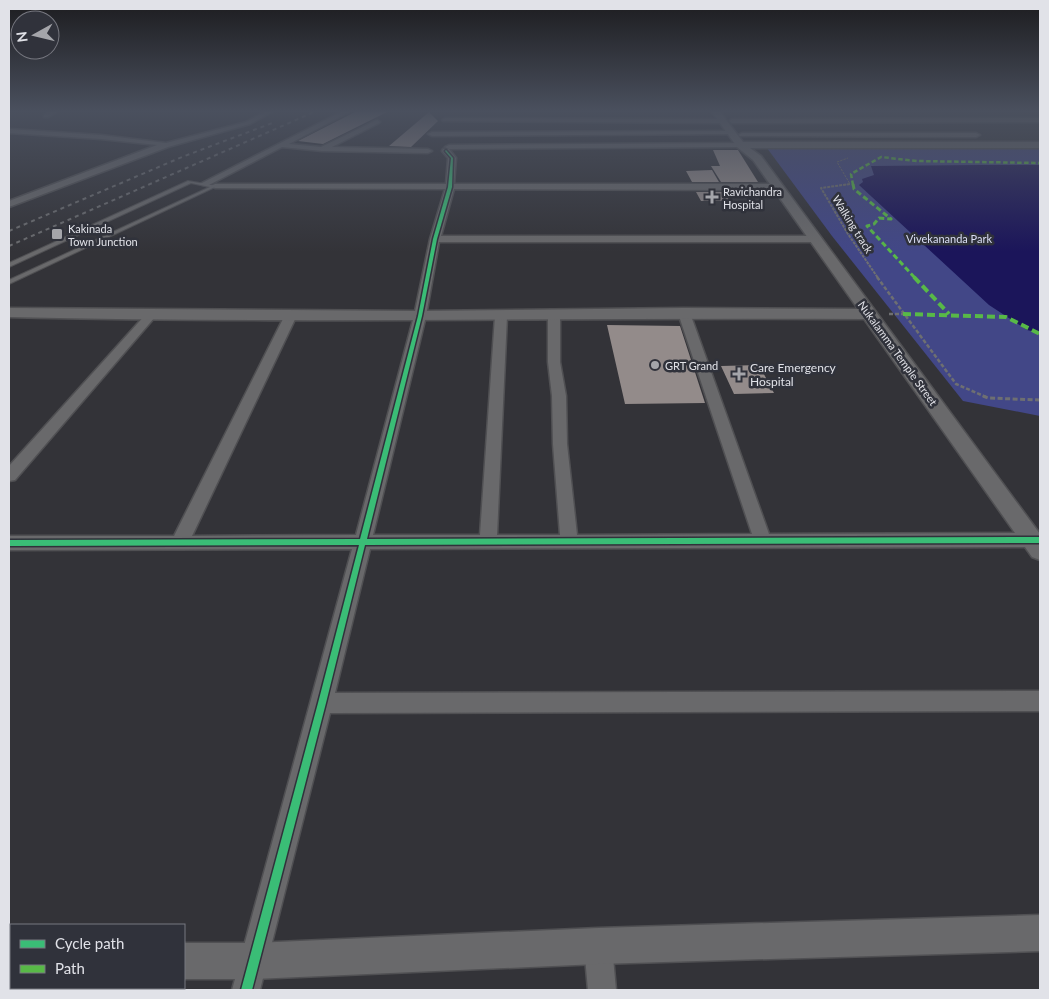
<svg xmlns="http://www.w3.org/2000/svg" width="1049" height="999" viewBox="0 0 1049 999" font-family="Lato,sans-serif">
	<rect width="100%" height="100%" fill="#333338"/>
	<path fill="#424787" d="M764,144l276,5v267l-77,-15 -131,-165z"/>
	<path fill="#1b155a" d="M980,165h60v168l-13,-3 -38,-25 -130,-120 4,-3 -1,-3 12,-4 -3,-9z"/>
	<path fill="#938b8a" d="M355,112h32l-64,32 -25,-3z
		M429,112l9,9 -27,26 -22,-1z
		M713,150h25l20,32h-37l-10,-16h9z
		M712,170l7,12h-27l-6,-11z
		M696,192h28l6,9h-29z
		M607,325l73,1 25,77 -80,1z
		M759,365l15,28 -40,1 -13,-28z"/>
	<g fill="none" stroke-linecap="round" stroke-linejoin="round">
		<g stroke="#505053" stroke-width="2">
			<path id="service" d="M188,181l29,5 -208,98v-4l201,-93 -19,-4 -182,84v-4z"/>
		</g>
		<g stroke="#505053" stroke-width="3">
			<path id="minor" d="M49,112h8l-9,5h-4v-2z
				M264,112h8l-22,12 -82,23 -159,60v-6l148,-56 -56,-6 -92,-6v-4l92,6 65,8 80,-21z
				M341,112h8l-60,32 32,3 56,-27 3,2 -1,1 -47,24 96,2 4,2 -4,2 -106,-2 -40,-4 -75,39 -7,-2z
				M445,118l277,1 3,2 -3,2 -279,-2 -1,-1z
				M1040,118v4l-308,1 -3,-2 3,-2z
				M730,131l3,2 -1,1 -300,2 -4,-2 4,-2z
				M742,133h234l4,2 -4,2 -236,-1 -2,-1z
				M743,143v4h-3l-291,2 -4,-2 4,-2z
				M443,149h6l7,9 -2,26h322l4,3 -4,3 -322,-1 -13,47h376l5,3 -5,3h-378l-13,74 -53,219h107l15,-219 6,-3 6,3 -10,219h63l-7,-91 -1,-48 -4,-34v-46l6,-3 6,3v46l6,34 1,48 10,91 175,-1 -74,-221 6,-3 6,3 79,221 271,-1v14l-670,2 -35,144 705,-2v20l-710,2 -70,277h-28l120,-441 -343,1v-14h165l111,-221 6,-3 6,3 -105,221 164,-1 58,-219 16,-77 15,-50 -230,-1 -4,-2 4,-2h231l2,-26 -6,-7z
				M151,312l6,3 -2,2 -140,163 -6,1v-15l138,-153z
				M598,932l10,4 4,10 4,44h-28l-4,-44 4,-10z"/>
		</g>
		<g stroke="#505053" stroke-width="3">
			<path id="tertiary" d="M712,112h8l23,30h297v6h-290l11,8 279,378v26l-8,-3 -168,-238c-285,-2 -570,5 -855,-2v-9l411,3 264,-3 174,1 -105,-149 -16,-13z
				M1040,915v36l-442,13 -345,15h-69v-36h69l345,-15z
				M9,944h2v36h-2z"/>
		</g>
		<path stroke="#6e6f72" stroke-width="1" stroke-dasharray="2.5 1" stroke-linecap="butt" d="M844,185l6,-1 -13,-22 11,-4"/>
		<path stroke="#6e6f72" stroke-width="2" stroke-dasharray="3 1" stroke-linecap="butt" d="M850,184l-29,4 27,46 30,44"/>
		<path stroke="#6e6f72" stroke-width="2.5" stroke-dasharray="4 2" stroke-linecap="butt" d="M877,277l79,107 30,13
			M889,314h14"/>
		<path stroke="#6e6f72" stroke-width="3" stroke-dasharray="5 2.5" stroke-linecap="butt" d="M983,396l5,2 52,2"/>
		<use href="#service" fill="#69696b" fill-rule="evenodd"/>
		<use href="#minor" fill="#69696b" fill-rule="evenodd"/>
		<use href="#tertiary" fill="#69696b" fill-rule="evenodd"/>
		<path stroke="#6b6c6f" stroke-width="2" stroke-dasharray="4 4" stroke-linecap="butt" d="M9,231l173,-74 93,-35
			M9,246l305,-134"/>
		<path stroke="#58b947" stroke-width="2.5" stroke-dasharray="4.5 2.5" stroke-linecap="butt" d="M853,185l-2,-11 30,-17 36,4 123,2"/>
		<path stroke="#58b947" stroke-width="3" stroke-dasharray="5.5 3" stroke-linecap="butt" d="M853,184l1,5 37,30 -12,-1 -5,6 -7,2 48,52"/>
		<path stroke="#58b947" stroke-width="4" stroke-dasharray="8 4" stroke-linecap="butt" d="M914,277l35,37
			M903,314l103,3 34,17"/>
		<g stroke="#30323b" stroke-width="3">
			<path id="cycleway" d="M446,150l7,8 -1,29 -15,52 -15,77 -55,223 673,-2v6l-675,2 -39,158 -74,287h-11l77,-287 41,-158 -350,1v-6l351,-1 58,-223 15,-77 15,-52 3,-29 -6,-7z"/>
		</g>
		<use href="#cycleway" fill="#3abd76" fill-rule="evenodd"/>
	</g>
	<linearGradient id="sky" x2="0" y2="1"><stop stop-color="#1c1c1f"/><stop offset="0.44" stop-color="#4a505e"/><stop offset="1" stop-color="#4a505e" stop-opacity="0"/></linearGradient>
	<rect width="1049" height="252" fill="url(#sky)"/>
	<g fill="#a4a5aa" stroke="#30323b" stroke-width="2">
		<path d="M709.5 189.5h5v5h5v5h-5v5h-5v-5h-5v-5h5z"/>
		<rect x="51" y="228" width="12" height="12" rx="2.5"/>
		<circle cx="655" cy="365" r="5"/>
		<path d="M736.5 366.5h5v5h5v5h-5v5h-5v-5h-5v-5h5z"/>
	</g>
	<g text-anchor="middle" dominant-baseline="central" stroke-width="5" stroke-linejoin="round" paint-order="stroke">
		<g font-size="11" fill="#e1e2e8" stroke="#30323b" text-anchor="start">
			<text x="723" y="191">Ravichandra<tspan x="723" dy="13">Hospital</tspan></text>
			<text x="68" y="228">Kakinada<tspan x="68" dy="13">Town Junction</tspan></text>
			<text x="665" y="365">GRT Grand</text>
		</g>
		<g font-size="11" fill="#e1e2e8" stroke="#30323b">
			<text transform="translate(853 224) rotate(58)">Walking track</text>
			<text transform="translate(898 353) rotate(54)">Nukalamma Temple Street</text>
		</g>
		<g font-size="11" fill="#dbdff6" stroke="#30323b">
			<text x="949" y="238">Vivekananda Park</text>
		</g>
		<g font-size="12" fill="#e1e2e8" stroke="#30323b" text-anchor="start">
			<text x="750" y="367">Care Emergency<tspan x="750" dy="14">Hospital</tspan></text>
		</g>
	</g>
	<rect width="1049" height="999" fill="none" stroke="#e1e2e8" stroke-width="20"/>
	<rect x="10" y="924" width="175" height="65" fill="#30323b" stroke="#777880"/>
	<rect x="20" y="940" width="25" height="8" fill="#3abd76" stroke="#777880"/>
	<text x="55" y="949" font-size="15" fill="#e1e2e8">Cycle path</text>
	<rect x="20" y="965" width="25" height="8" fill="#58b947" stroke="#777880"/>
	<text x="55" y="974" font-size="15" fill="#e1e2e8">Path</text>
	<g transform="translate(35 35) rotate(262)"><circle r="24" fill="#30323b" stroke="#777880"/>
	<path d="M0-4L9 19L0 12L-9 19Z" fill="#a4a5aa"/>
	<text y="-8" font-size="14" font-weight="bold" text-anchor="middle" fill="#e1e2e8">N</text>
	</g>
</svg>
